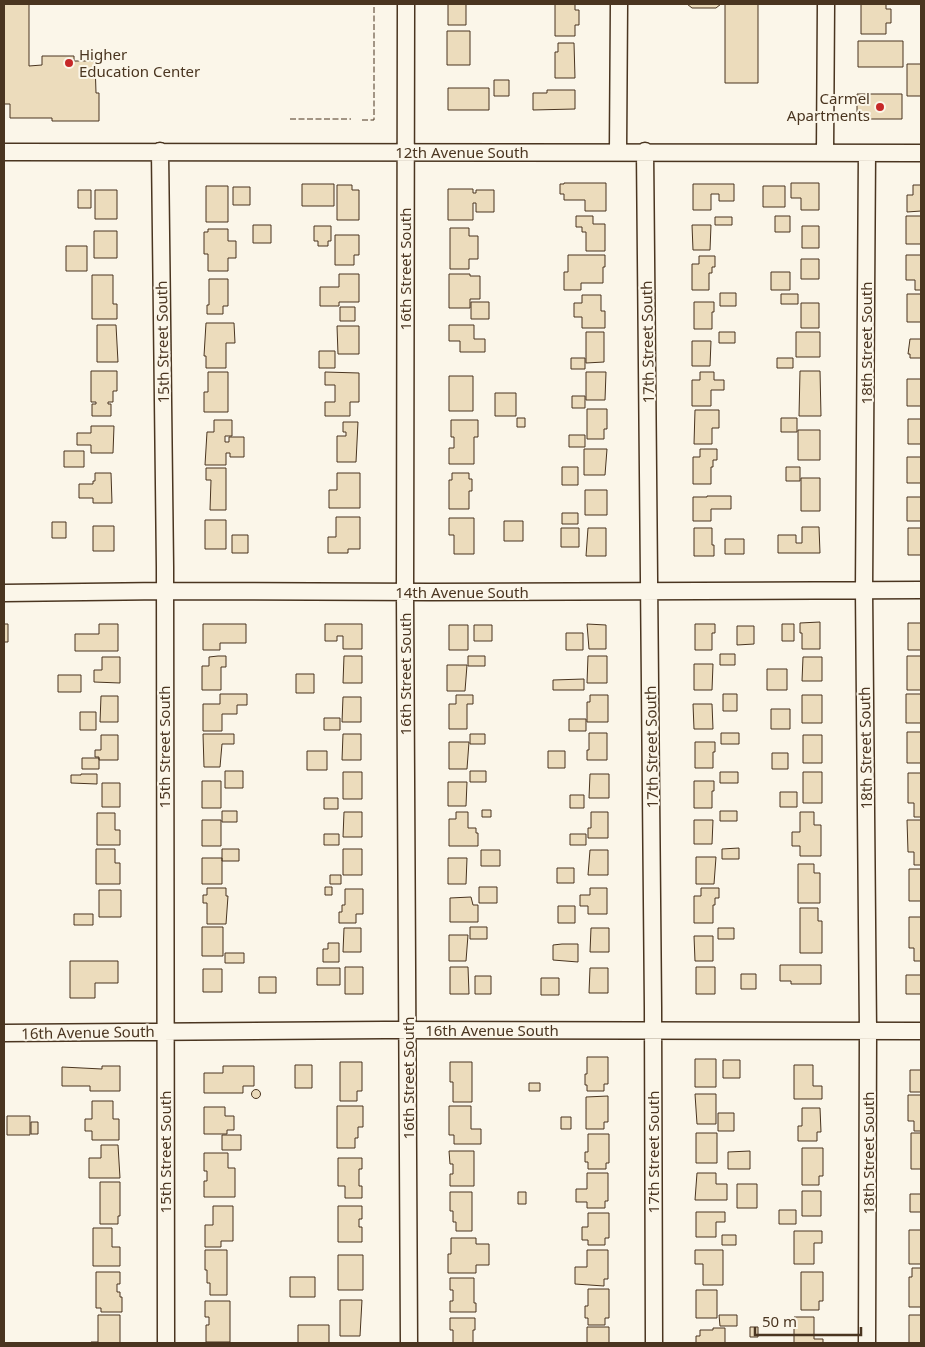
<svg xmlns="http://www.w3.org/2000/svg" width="925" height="1347" viewBox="0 0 925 1347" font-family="'Noto Sans',sans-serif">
	<rect width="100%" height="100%" fill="#fbf6e9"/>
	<path fill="#ecdcbc" stroke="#4a3520" d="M4,4h25v62l13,-1v-9h32v5h21l1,32h3v28h-47v-3h-42v-14h-6z
		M448,4h18v21h-18z
		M555,4h20v6h4v15h-4v11h-20z
		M687,4h100h-29v79h-33v-79h-4l-5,4h-24z
		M861,4h25v5h5v14h-5v11h-25z
		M447,31h23v34h-23z
		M858,41h45v26h-45z
		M558,43h16l1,35h-20v-26h3z
		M907,64h14v32h-14z
		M494,80h15v16h-15z
		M448,88h41v22h-41z
		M547,90h28v19l-42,1v-17h14z
		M857,94h45v25h-45z
		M564,183h42v28h-21v-11h-21v-6h-4v-10h4z
		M791,183h28v27h-18v-12h-10z
		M302,184h32v22h-32z
		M693,184h41v17h-15v-7h-8v16h-18z
		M337,185h15v5h7v30h-22z
		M913,185h8v26l-14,1v-17h6z
		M206,186h22v36h-22z
		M763,186h22v21h-22z
		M233,187h17v18h-17z
		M448,189h25v4h3v-3h18v22h-18v-9h-3v17h-25z
		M78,190h13v18h-13z
		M95,190h22v29h-22z
		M576,216h17v8h12v27h-19v-19h-4v-5h-6z
		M775,216h15v16h-15z
		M906,216h15v28h-15z
		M715,217h17v8h-17z
		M253,225h18v18h-18z
		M692,225h19l-1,25h-17z
		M314,226h17v15h-3v5h-10v-5h-4z
		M802,226h17v22h-17z
		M450,228h19v8h9v23h-9v10h-19z
		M208,229h20v12h8v17h-8v13h-20v-17h-4v-22h4z
		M94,231h23v27h-23z
		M335,235h24v20h-5v10h-19z
		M66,246h21v25h-21z
		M568,255h37v12h-2v16h-22v7h-17v-18h4z
		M906,255h15v35h-6v-10h-9z
		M699,256h16v11h-3v6h-3v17h-17v-26h7z
		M801,259h18v20h-18z
		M771,272h19v18h-19z
		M339,274h20v28h-20v4h-19v-19h19z
		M449,274h21v2h10v23h-10v9h-21z
		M92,275h21v29h4v15h-25z
		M209,279h19v27h-5v8h-16v-9h2z
		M720,293h16v13h-16z
		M781,294h17v10h-17z
		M907,294h14v28h-14z
		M582,295h19v16h4v17h-23v-11h-8v-14h8z
		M471,302h18v17h-18z
		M694,302h20v10h-2v17h-18z
		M801,303h18v25h-18z
		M340,307h15v14h-15z
		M206,323h28l1,20h-9v25h-20v-12h-2z
		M97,325h19l2,37h-21z
		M449,325h25v14h11v13h-25v-11h-11z
		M337,326h22v28h-21z
		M586,332h18v30l-18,1z
		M719,332h16v11h-16z
		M796,332h24v25h-24z
		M910,339h11v19h-11v-4h-2z
		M692,341h19l-1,25h-18z
		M319,351h16v17h-16z
		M571,358h14v11h-14z
		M777,358h16v10h-16z
		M91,371h26v20h-4v11h-5v2h3v12h-19v-12h4v-2h-5z
		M800,371h20l1,45h-22z
		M208,372h20v40h-24v-20h4z
		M325,372l34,1v29h-9v14h-25v-14h10v-17h-10z
		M586,372h20l-1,28h-19z
		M700,372h14v8h10v10h-13v16h-19v-26h8z
		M449,376h24v35h-24z
		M907,379h14v27h-14z
		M495,393h21v23h-21z
		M572,396h13v12h-13z
		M587,409h20v20h-3v10h-17z
		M695,410h24v18h-7v16h-18z
		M517,418h8v9h-8z
		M781,418h16v14h-16z
		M908,419h13v25h-13z
		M214,420h18v16h-7v6h4v-5h15v20h-14v-4h-4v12h-21l2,-33h7z
		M451,420h27v17h-4v27h-25v-16h5v-11h-3z
		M343,422h15l-2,40h-19v-26h9v-4h-3z
		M91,426h23l-1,27h-22v-8h-14v-12h14z
		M798,430h22v30h-22z
		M569,435h16v12h-16z
		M584,449h23l-2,26h-21z
		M700,449h17v11h-4v7h-2v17h-18v-27h7z
		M64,451h20v16h-20z
		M907,457h14v26h-14z
		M562,467h16v18h-16z
		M786,467h14v14h-14z
		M206,468h20v42h-16l1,-30h-5z
		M95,473h16l1,30h-19v-5h-14v-14h14v-3h2z
		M337,473h23v35h-31v-18h8z
		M452,473h17v6h3v12h-3v18h-20v-29h3z
		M801,478h19v33h-19z
		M585,490h22v25h-22z
		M707,496h24v13h-20v12h-18v-24h14z
		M907,497h14v24h-14z
		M562,513h16v11h-16z
		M336,517h24v32h-12v4h-20v-16h8z
		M449,518h25v36h-20v-19h-5z
		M205,520h21v29h-21z
		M504,521h19v20h-19z
		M52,522h14v16h-14z
		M93,526h21v25h-21z
		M802,527h17l1,26h-42v-18h18v8h6z
		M561,528h18v19h-18z
		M588,528h18v28h-20z
		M694,528h18v17h2v11h-20z
		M908,528h13v27h-13z
		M232,535h16v18h-16z
		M725,539h19v15h-19z
		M820,622v27h-18v-16h-2v-10z
		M908,623h13v27h-13z
		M4,624h4v18h-4z
		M99,624h19v27h-43v-17h24z
		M203,624h43v19h-26v7h-17z
		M325,624h37v25h-19v-13h-6v5h-12z
		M587,624l19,1v24h-17z
		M695,624h20v9h-3v17h-17z
		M782,624h12v17h-12z
		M449,625h19v25h-19z
		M474,625h18v16h-18z
		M737,626h17v18l-17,1z
		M566,633h17v17h-17z
		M720,654h15v11h-15z
		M218,656h8v11h-5v23h-19v-24h7v-9z
		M344,656h18v27h-19z
		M468,656h17v10h-17z
		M588,656h19v27h-20z
		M907,656h14v34h-14z
		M102,657h18v26l-26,-1v-12h8z
		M803,657h19v24h-20z
		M694,664h19l-1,26h-18z
		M447,665h20l-2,26h-18z
		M767,669h20v21h-20z
		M296,674h18v19h-18z
		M58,675h23v17h-23z
		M584,679v11h-31v-10z
		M220,694h27v11h-10v9h-15v17h-19v-27h17z
		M723,694h14v17h-14z
		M906,694h15v29h-15z
		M456,695h17v9h-6v25h-18v-25h7z
		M590,695h18v27h-21v-20h3z
		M802,695h20v28h-20z
		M101,696h17v26h-18z
		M343,697h18v25h-19z
		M693,704h19l1,25h-19z
		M771,709h19v20h-19z
		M80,712h16v18h-16z
		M324,718h16v12h-16z
		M569,719h17v12h-17z
		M907,732h14v31h-14z
		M589,733h18v27h-20v-10h2z
		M721,733h18v11h-18z
		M203,734h31v10h-12l-2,23h-16z
		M343,734h18v26h-19z
		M470,734h15v10h-15z
		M101,735h17v25h-19v-3h-4v-7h6z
		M803,735h19v28h-19z
		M449,742h20l-2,27h-18z
		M695,742h20v10h-2v16h-18z
		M307,751h20v19h-20z
		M548,751h17v17h-17z
		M772,753h16v16h-16z
		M82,758h17v11h-17z
		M225,771h18v17h-18z
		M470,771h16v11h-16z
		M343,772h19v27h-19z
		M720,772h18v11h-18z
		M803,772h19v31h-19z
		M908,773h13v44h-7v-14h-6z
		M81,774h16v10l-26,-1v-8h10z
		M590,774h19v24h-20z
		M202,781h19v27h-19z
		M694,781h20v10h-2v17h-18z
		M448,782h19l-1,24h-18z
		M102,783h18v24h-18z
		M780,792h17v15h-17z
		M570,795h14v13h-14z
		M324,798h14v11h-14z
		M482,810h9v7h-9z
		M222,811h15v11h-15z
		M720,811h17v10h-17z
		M344,812h18v25h-19z
		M456,812h12v16h8v5h2v13h-29v-27h7z
		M591,812h17v26h-20v-10h3z
		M800,812h14v13h7v31h-21v-10h-8v-14h8z
		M97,813h18v17h5v15h-23z
		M202,820h19v26h-19z
		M694,820h19l-1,24h-18z
		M907,820h14v45h-7v-13h-6z
		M324,834h15v11h-15z
		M570,834h16v11h-16z
		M739,848v11h-17v-10z
		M96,849h19v14h5v21h-24z
		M222,849h17v12h-17z
		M343,849h19v26h-19z
		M481,850h19v16h-19z
		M590,850h18v25h-20z
		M696,857h20l-2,27h-18z
		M202,858h20v26h-20z
		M448,858h19l-1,26h-18z
		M798,864h16v9h6v30h-22z
		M557,868h17v15h-17z
		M909,869h12v32h-12z
		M330,875h11v9h-11z
		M325,887h7v8h-7z
		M479,887h18v16h-18z
		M207,888h19v8h2l-2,28h-19v-21h-4v-8h4z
		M590,888h17v26h-19v-8h-8v-11h10z
		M701,888h18v10h-4v7h-2v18h-19v-27h7z
		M345,889h18v25h-7v9h-17v-11h3v-7h3z
		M99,890h22v27h-22z
		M471,897l2,8h5v17h-28v-24z
		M558,906h17v17h-17z
		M800,908h18v13h4v32h-22z
		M74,914h19v11h-19z
		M909,917h12v44h-7v-13h-5z
		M202,927h21v29h-21z
		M470,927h17v12h-17z
		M344,928h17v24h-18z
		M591,928h18v24h-19z
		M718,928h16v11h-16z
		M449,935h19l-2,26h-17z
		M694,936h19v25h-18z
		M328,943h11v19h-16v-13h5z
		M562,944h16v18l-25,-2v-15z
		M225,953h19v10h-19z
		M70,961h48v22h-23v15h-25z
		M780,965h41v19h-30v-3h-11z
		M345,967h18v27h-18z
		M450,967h18l1,27h-19z
		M696,967h19v27h-19z
		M317,968h23v17h-23z
		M590,968h18v25h-19z
		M203,969h19v23h-19z
		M741,974h15v15h-15z
		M906,975h15v19h-15z
		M475,976h16v18h-16z
		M259,977h17v16h-17z
		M541,978h18v17h-18z
		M587,1057h21v27h-4v7h-17v-6h-2v-11h2z
		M695,1059h21v28h-21z
		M723,1060h17v18h-17z
		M340,1062h22v29h-5v10h-17z
		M450,1062h22v40h-19v-20h-3z
		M921,1063v29h-11v-22h11z
		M295,1065h17v23h-17z
		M794,1065h19v21h9v13h-28z
		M102,1066h18v25h-30v-5h-28v-19l40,2z
		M223,1066h31v20h-11v7h-39v-20h19z
		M529,1083h11v8h-11z
		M251.5 1094a4.5 4.5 0 1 1 9 0a4.5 4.5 0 1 1-9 0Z
		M695,1094h21v30h-19z
		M908,1095h13v36h-7v-10h-6z
		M608,1096v26h-4v7h-18v-32z
		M92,1101h21v18h6v21h-27v-9h-7v-12h7z
		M337,1106h26v21h-5v11h-3v10h-18z
		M449,1106h22v23h10v15h-27v-9h-5z
		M204,1107h21v9h9v14h-7v4h-23z
		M802,1108h18l1,24h-4v9h-19v-15h4z
		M718,1113h16v18h-16z
		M7,1116h23v19h-23z
		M561,1117h10v12h-10z
		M31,1122h7v12h-7z
		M696,1133h21v30h-21z
		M911,1133h10v36h-10z
		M588,1134h21v29h-3v6h-18v-7h-3v-10h3z
		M222,1135h19v15h-19z
		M101,1145h17l2,33h-31v-20h12z
		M802,1148h21v28h-4v9h-17z
		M449,1151h25v35h-24v-12h3v-10h-3z
		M750,1151v18h-22v-17z
		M204,1153h24v15h7v29h-31v-16h3v-10h-3z
		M338,1158h24v11h-3v17h3v12h-17v-12h-7z
		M587,1173h21v28h-3v7h-18v-6h-11v-13h11z
		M697,1173h19v11h11v16h-32z
		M100,1182h20v34h-2v8h-18z
		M737,1184h20v24h-20z
		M802,1191h19v25h-19z
		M450,1192h22v39h-16v-9h-3v-11h-3z
		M518,1192h8v12h-8z
		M910,1194h11v18h-11z
		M213,1206h20v35h-12v6h-16v-22h8z
		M338,1206h24v13h-3v8h3v15h-24z
		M779,1210h17v14h-17z
		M696,1212h29v10h-9v15h-20z
		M588,1213h21v25h-4v7h-17v-5h-6v-13h6z
		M93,1228h19v19h8v19h-27z
		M909,1230h12v34h-12z
		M794,1231h28v12h-8v21h-20z
		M722,1235h14v10h-14z
		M451,1238h25v6h13v21h-13v8h-28v-19h3z
		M205,1250h22v45h-17v-12h-3v-13h-2z
		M587,1250h21v29h-4v7l-29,-2v-17h12z
		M695,1250h28v35h-20v-21h-8z
		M338,1255h25v35h-25z
		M912,1268h9v39h-12v-30h3z
		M96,1272h24v12h-3v8h3v5h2v15h-21v-4h-5z
		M801,1272h22v29h-4v9h-18z
		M290,1277h25v20h-25z
		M450,1278h24v25h2v9h-26v-11h3v-11h-3z
		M588,1289h21v29h-4v7h-17v-7h-3v-12h3z
		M696,1290h21v28h-21z
		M340,1300h22l-2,36h-20z
		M205,1301h25v41h-24v-17h3v-8h-4z
		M98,1315h22v28h-29v-1h7z
		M719,1315h18v11h-17z
		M909,1315h12v28h-12z
		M794,1317h20v22h9v4h-29z
		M450,1318h25v12h-2v13h-20v-13h-3z
		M298,1325h31v18h-31z
		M587,1327h22v16h-22z
		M750,1327h8v10h-8z
		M713,1328h12v15h-29v-7h4v-6h13z"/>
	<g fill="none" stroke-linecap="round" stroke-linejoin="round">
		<g stroke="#4a3520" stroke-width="19">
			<path id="minor" d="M406,4l-1,588 4,751
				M160,151l5,416 1,776
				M618,151l1,-147
				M645,151l8,856 1,336
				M4,152l917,1
				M825,152l1,-148
				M4,593l160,-2 266,1 491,-2
				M4,1033l381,-3 536,1
				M867,1343l1,-311 -4,-442 3,-437"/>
		</g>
		<use href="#minor" stroke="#fbf6e9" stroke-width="16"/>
		<path stroke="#4a3520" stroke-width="1" stroke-dasharray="6 2.5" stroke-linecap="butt" d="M290,119h61
			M362,120h12v-116"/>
	</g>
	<g fill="#c62828" stroke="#fbf6e9" stroke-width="2">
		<circle cx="69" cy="63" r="5"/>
		<circle cx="880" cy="107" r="5"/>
	</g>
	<g text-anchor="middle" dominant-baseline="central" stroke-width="4" stroke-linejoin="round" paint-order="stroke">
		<g font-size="15" fill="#4a3520" stroke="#fbf6e9" text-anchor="start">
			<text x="79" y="54">Higher<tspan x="79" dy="17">Education Center</tspan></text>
			<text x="870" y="98" text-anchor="end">Carmel<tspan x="870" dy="17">Apartments</tspan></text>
		</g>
		<g font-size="15" fill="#4a3520" stroke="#fbf6e9">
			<text x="462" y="152">12th Avenue South</text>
			<text transform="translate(405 269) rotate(-90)">16th Street South</text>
			<text transform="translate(162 342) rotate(-91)">15th Street South</text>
			<text transform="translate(647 342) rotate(-91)">17th Street South</text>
			<text transform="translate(866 343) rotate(-90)">18th Street South</text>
			<text x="462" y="592">14th Avenue South</text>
			<text transform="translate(405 674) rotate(-90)">16th Street South</text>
			<text transform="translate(164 747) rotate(-90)">15th Street South</text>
			<text transform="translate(651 747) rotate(-91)">17th Street South</text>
			<text transform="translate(865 748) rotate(-91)">18th Street South</text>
			<text x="492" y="1030">16th Avenue South</text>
			<text transform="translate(88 1032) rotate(-1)">16th Avenue South</text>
			<text transform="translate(408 1078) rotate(-90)">16th Street South</text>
			<text transform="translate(165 1152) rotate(-90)">15th Street South</text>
			<text transform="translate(653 1152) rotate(-90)">17th Street South</text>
			<text transform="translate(868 1153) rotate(-90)">18th Street South</text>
		</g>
	</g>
	<rect width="925" height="1347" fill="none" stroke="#4a3520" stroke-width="10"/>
	<path d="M755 1327v8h106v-8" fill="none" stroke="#4a3520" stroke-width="2.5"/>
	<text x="762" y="1327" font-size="15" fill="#4a3520" stroke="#fbf6e9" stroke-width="4" paint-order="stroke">50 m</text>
</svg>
